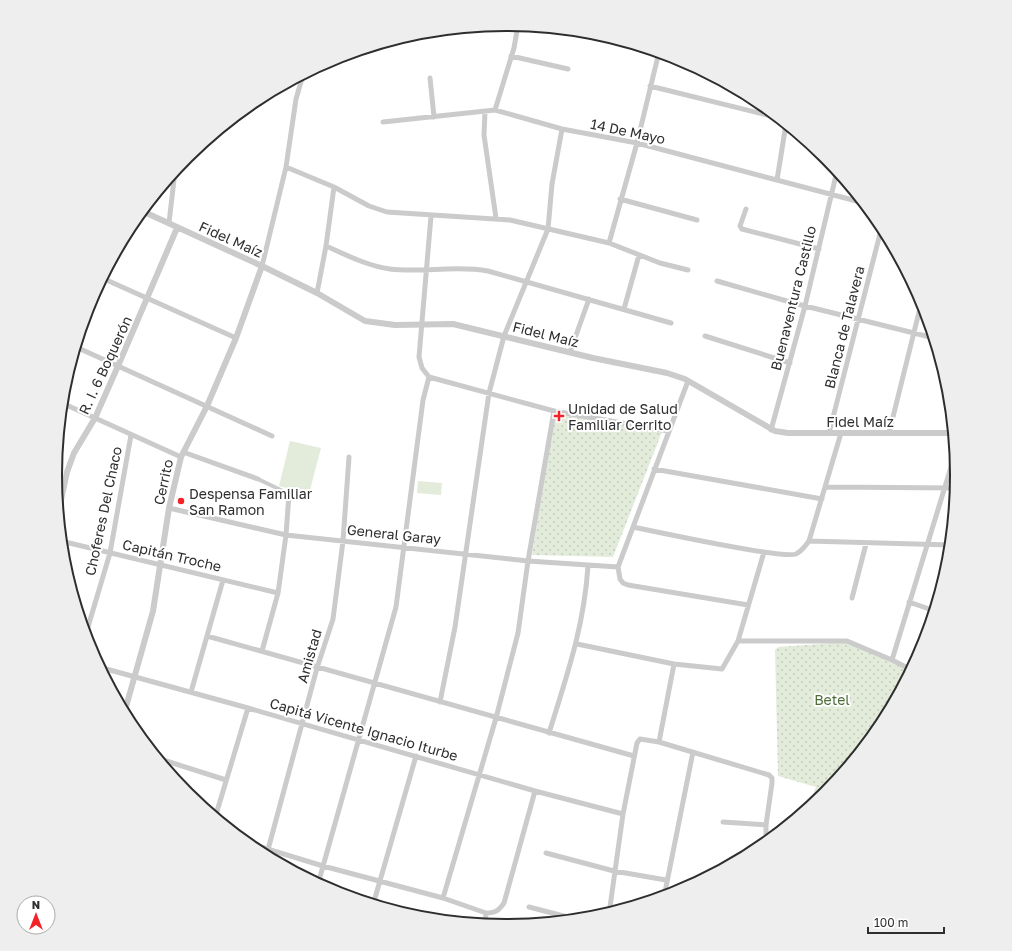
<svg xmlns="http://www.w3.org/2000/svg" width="1012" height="951" viewBox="0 0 1012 951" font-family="'Golos Text',sans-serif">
	<defs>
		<pattern id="grass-dots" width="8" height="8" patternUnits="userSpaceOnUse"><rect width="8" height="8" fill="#e3ecda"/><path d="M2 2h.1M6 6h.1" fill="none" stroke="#c3cbbb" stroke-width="1.8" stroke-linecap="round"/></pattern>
	</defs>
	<rect width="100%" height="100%" fill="#fff"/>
	<path fill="url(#grass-dots)" d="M555,413l107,19 -49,125 -81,-2z
		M847,642l64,29 -30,56 -56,68 -18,15 9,-23 -38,-11 -3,-126 3,-3z"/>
	<path fill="#e3ecda" d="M290,441l31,7 -12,46 -30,-8z
		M418,481l24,2 -1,12 -24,-2z"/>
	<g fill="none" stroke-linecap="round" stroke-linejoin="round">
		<path stroke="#cbcbcb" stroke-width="4" d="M258,479l31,15"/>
		<path stroke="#cbcbcb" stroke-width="5" d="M511,56l57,13
			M430,78l4,39
			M650,86l129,32
			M495,110l19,-62 4,-23
			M485,112l-1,23 12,83
			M383,122l112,-12 67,19 75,14 227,60
			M218,131l2,1
			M286,167l48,20 35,19 18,6 123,8 99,23 51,20 28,7
			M777,180l9,-56
			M620,199l77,21
			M746,209l-6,17 2,3 77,20
			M431,216l-12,141 3,11 7,9 125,34 -26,150 -10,72 -22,85 -53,180
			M169,223l6,-52
			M609,243l28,-100 22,-91
			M326,246c20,9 42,20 64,23 32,4 66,-4 98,2l183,52
			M262,266l24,-99 10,-68 7,-24
			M102,278l134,60
			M717,281l80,23 137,34
			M317,293l9,-47 8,-59
			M624,309l15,-54
			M705,336l85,27
			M76,347l196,89
			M570,352l19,-53
			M688,381l-70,186 2,12 3,4 5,2 120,20
			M62,403l119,54
			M554,411l114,20
			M771,430l34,-124 32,-135
			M829,433l53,-207
			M841,433l-32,108 142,4
			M889,433l33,-133
			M949,433l3,-12
			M183,452l75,27
			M654,469l168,30
			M826,487l130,1
			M169,508l117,27 242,26 90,6
			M633,527c24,5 149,32 163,27 6,-3 10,-9 13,-13
			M61,541l217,52
			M852,598l14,-54
			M909,602l26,9
			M207,636l427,120
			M85,637l25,-84 21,-118
			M738,641h109l45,19
			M577,644l97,20 48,5 16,-28 26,-89
			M262,651l16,-58 8,-58 3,-41
			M99,667l149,41 287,83 88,23
			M912,670l-20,-10 63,-206
			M191,692l32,-112
			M440,702l15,-75 34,-234 15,-57 44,-107 4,-45 10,-55
			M549,733c18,-58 35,-106 39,-167
			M659,742l15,-78
			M157,758l69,22
			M215,818l33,-110
			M723,822l43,3
			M245,842l78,24 120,32 43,15c10,0 13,-3 18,-10l31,-112
			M546,853l68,18 52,9
			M266,857l51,-189 16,-49 10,-78 6,-84
			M318,884l78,-277 27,-207 6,-23
			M664,897l29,-145
			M373,905l43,-149
			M529,907l50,13
			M609,914l14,-100 14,-71 3,-4 19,3 110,33 3,3v5l-6,42v18
			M485,925l1,-12"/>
		<path stroke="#cbcbcb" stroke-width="6" d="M142,211l120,55 55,27 48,28 30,4 58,-1 140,34 74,15 18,6 90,52 13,2h165
			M58,514l9,-42 7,-19 21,-35 23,-52 59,-138
			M124,714l29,-103 16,-103 12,-51 26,-51 29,-68 26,-72"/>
	</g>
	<g fill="#f22329" stroke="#fff" stroke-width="1.5">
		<path d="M557 410h4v4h4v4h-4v4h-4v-4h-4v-4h4z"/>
		<circle cx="181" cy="501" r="4"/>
	</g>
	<g text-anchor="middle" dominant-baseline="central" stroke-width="4" stroke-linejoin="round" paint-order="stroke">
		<g font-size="14" fill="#2e2e2e" stroke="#fff">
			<text transform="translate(628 131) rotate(12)">14 De Mayo</text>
			<text transform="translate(231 239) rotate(24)">Fidel Maíz</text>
			<text transform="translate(793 298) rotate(-76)">Buenaventura Castillo</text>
			<text transform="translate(844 327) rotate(-76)">Blanca de Talavera</text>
			<text transform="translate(546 334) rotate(14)">Fidel Maíz</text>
			<text transform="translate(105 365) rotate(-65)">R. I. 6 Boquerón</text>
			<text x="860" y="421">Fidel Maíz</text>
			<text transform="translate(163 482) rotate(-78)">Cerrito</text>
			<text transform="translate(103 511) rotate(-78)">Choferes Del Chaco</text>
			<text transform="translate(394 534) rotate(6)">General Garay</text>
			<text transform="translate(172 555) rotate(13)">Capitán Troche</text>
			<text transform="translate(309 656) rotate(-74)">Amistad</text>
			<text transform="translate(364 729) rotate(16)">Capitá Vicente Ignacio Iturbe</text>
		</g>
		<g font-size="14" fill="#2e2e2e" stroke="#fff" text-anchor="start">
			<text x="568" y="408">Unidad de Salud<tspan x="568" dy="16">Familiar Cerrito</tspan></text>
			<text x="189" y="493">Despensa Familiar<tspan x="189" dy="16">San Ramon</tspan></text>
		</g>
		<g font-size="14" fill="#4e6d38" stroke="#fff">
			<text x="832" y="699">Betel</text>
		</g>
	</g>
	<path d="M0 0H1012V951H0ZM62 475a444 444 0 1 1 888 0a444 444 0 1 1-888 0Z" fill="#eee" fill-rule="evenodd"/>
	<path fill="none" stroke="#2e2e2e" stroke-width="2" d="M62 475a444 444 0 1 1 888 0a444 444 0 1 1-888 0Z"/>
	<g transform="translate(36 915)"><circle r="19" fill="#ffffff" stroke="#ababab"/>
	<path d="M0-3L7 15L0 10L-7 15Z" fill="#f22329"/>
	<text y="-6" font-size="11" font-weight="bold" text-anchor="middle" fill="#2e2e2e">N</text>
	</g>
	<path d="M868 927v6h76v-6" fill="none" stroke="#2e2e2e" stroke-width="2"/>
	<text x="874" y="927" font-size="12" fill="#2e2e2e" stroke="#ffffff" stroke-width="3" paint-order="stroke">100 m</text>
</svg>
